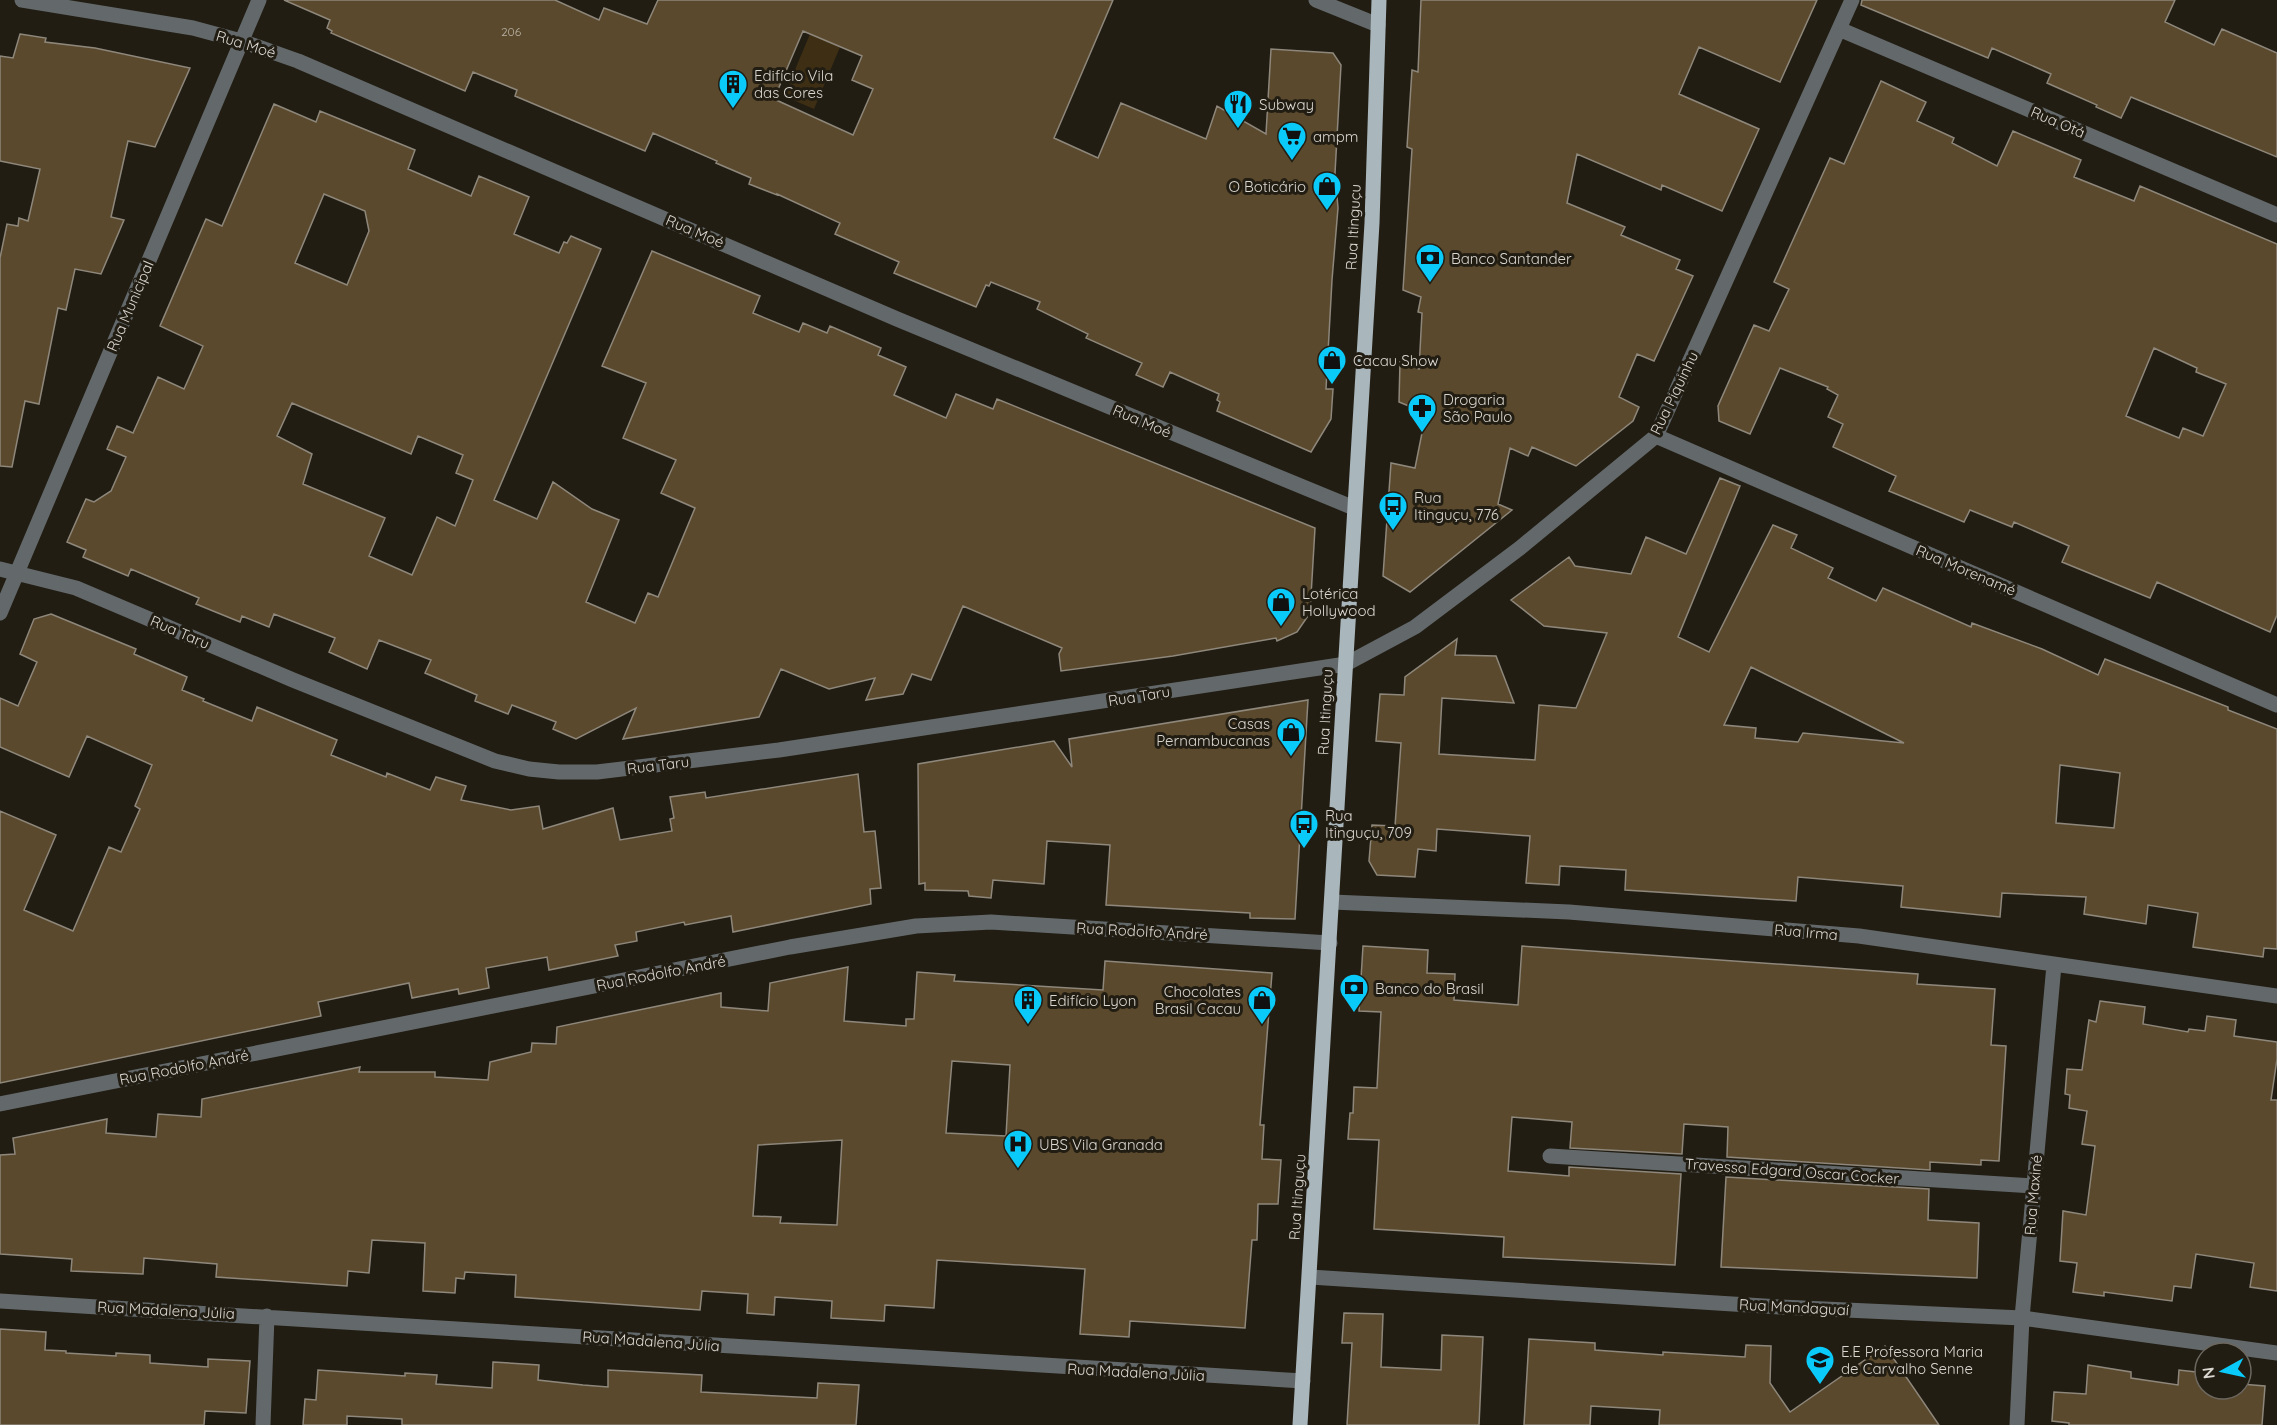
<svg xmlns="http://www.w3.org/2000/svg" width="2277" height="1425" viewBox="0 0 2277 1425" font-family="Quicksand,sans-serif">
	<rect width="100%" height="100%" fill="#221d13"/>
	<path fill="#3e2f14" d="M810,34l30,13 -26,62 -30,-13z"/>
	<path fill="#5a492d" stroke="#8e877b" stroke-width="1.5" fill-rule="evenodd" d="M284,0h271l44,20 5,-12 43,16 11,-24h455l-59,138 44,20 23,-55 85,36 11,-33 49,28 5,-85 62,4 8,12 -6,108 3,35 -6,72 -6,109h7l-2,30 -20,33 -94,-41 3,-9 -3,-2 2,-6 -49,-22 -7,15 -27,-12 6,-12 -56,-25 2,-4 -51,-25 3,-7 -49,-20 -2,4 -3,-1 -10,22 -82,-34 5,-11 -64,-28 5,-11 -63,-29v1l-28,-11 2,-6 -35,-15 1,-2 -64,-28 -8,18 -130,-55 2,-6 -44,-18 -8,19 -134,-58 1,-2 -5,-3 3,-8zM803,31l59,25 -10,24 21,9 -20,46 -79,-36z
		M1421,0h396l-37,82 -81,-35 -20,47 80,35 -37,82 -60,-26 -1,5 -84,-36 -10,49 58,24 -4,8 59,25 -4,9 17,7 -39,85 -17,-7 -18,43 20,10 -6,14 -57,45 -44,-19 -4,9 -18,-8 -12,56 14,6 -102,82 -27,-16 8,-113 24,5 11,-55 -27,-11 1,-40 19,7 3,-56 -4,-1 3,-15 -18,-7 9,-141 -5,-2 5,-77 6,2z
		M1862,0h313l-10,22 49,23 8,-16 55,24v104l-146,-60 -10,21 -25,-11 1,-2 -50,-22 4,-9 -59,-26 -4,10 -127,-53z
		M20,34l26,4 -1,4 50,6 95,20 -35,79 -27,-6 -17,76 13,3 -23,54 -26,-5 -9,41 -8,-2 -19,96 -14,-3 -13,66 -12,-1v-208l7,-34 11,2 1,-8 9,3 12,-52 -40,-8v-105l13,2z
		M1881,81l45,21 -9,19 37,17 -2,5 45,23 16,-35 68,29 -7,17 60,24 6,-15 137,58v371l-7,17 -113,-50 -7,16 -88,-36 7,-16 -55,-24 -2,5 -42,-17 -6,12 -75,-31 7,-15 -63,-29 10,-23 -15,-7 10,-22 -11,-6 1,-2 -48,-19 -30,66 -31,-13 -1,-15 36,-81 15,6 20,-42 -15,-7 56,-124 14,6zM2154,348l43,20 -1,4 30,12 -23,52 -20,-8 -4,10 -53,-22z
		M274,104l42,18 4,-11 95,39 -7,19 63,27 8,-20 50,21 -15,37 45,19 5,-11 3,1 4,-7 30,13 -107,251 43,19 16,-37 39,27 27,11 -33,82 49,21 13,-30 10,4 37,-89 -34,-15 15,-33 -53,-22 23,-55 -44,-17 50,-115 108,45 -7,17 46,19 4,-9 24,10 3,-7 51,22 -3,7 28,12 -12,28 52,23 10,-24 37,15 4,-10 318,129 -5,85 -13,19 -20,9 -1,-3 -103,18 -112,15 -2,-17 3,-6 -99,-42 -32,74 -19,-6 -9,20 -37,6 9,-22 -46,11 -48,-20 -22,48 -136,22 13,-31 -60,31 -23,-10 3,-7 -44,-17 -4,9 -33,-13 2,-6 -52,-22 6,-13 -52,-20 -12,29 -38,-17 6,-14 -61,-24 -5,13 -27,-11 -2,6 -44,-18 3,-6 -68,-29 -3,7 -45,-19 3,-7 -19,-8 19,-43 8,3 17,-11 15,-34 -19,-8 10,-23 16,7 25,-56 26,12 19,-43 -43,-20 46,-107 16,7zM324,194l41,17 4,20 -22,54 -52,-22zM292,403l119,51 7,-18 45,19 -7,18 17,7 -18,46 -18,-9 -25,58 -43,-19 16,-38 -82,-34 9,-30 -35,-18z
		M1720,478l20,8 -62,151 31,15 64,-127 24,10 -6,13 42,20 -5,10 48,23 7,-13 88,39 1,-4 70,26 56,26 7,-16 123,48v3l49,19v220l-13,-1 -1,9 -70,-10 5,-34 -50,-8 -2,19 -62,-10 2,-17 -84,-4 -2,24 -99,-10 2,-21 -105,-9 -2,24 -171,-11 1,-20 -66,-4 -1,19 -33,-2 4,-47 -93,-7 -1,22 -18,-2 -3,28 -38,-2 -8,-14 3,-36 23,1 6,-83 -25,-2 4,-47 24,1 1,-18 52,-38 -2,16 41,1 18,47 -72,-5 -3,56 96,6 4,-55 37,3 31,-75 -63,-7 -33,-26 58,-43 6,9 56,8 15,-37 40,17zM1751,667l79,39 74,37 -101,-10 -5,9 -43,-4 1,-10 -32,-3zM2060,765l60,8 -6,55 -58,-5z
		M51,614l85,35 -2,5 53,23 -5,13 22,9 -1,2 49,20 5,-14 80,33 -6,15 55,22 1,-4 43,17 6,-13 30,9 -5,14 50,10 28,-4 4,23 70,-21 7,32 52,-9 -2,-12 4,-1 -4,-21 35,-5 1,6 152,-24 6,58 11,-1 6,57 -11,1 1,15 -138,28 -2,-16 -46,9 -1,-3 -48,10 1,9 -22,4 3,11 -69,14 -2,-13 -61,11 3,20 -30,6 -1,-5 -46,9 -3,-15 -91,19 3,14 -321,67v-272l56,24 -32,75 49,21 36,-84 12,5 19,-43 -5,-3 17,-41 -65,-29 -18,41 -69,-30v-49l18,8 19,-44 -17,-8 14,-35z
		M1308,700l-13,219 -45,-1v-5l-144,-8 4,-60 -63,-4 -3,43 -51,-4 -2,18 -22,-2 -1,-5 -43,-1v-7l-6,1 -1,-120 136,-23 18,26 -3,-28z
		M1363,946l65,4 -1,23 28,1 -1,26 64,5 4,-59 396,28 -1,10 78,5 -4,56 15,1 -7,115 -18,-1v5l-51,-3v8l-203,-13 1,-30 -44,-3 -2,30 -112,-6 2,-26 -60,-5 -4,54 61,5v-9l112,7 -6,91 -172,-8 1,-20 -130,-8 5,-89 -31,-1 2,-26h3l1,-26 23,1 4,-76 -22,-1z
		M1105,961l167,12 -12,152h4l-2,34 19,1 -3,44h-20l-1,36h-5l-7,88 -115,-7 -1,16 -49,-3 5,-65 -148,-9 -3,48 -49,-3 -1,16 -53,-3 1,-17 -57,-4 -1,18 -27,-2 1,-19 -46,-3 -2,19 -185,-13 1,-22 -51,-3 -1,7 -8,-1 -1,15 -32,-2 2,-48 -53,-3 -3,33 -21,-2 -1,15 -131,-9 1,-13 -73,-6 -1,16 -72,-3 1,-12 -72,-5v-99l15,-1 -2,-16 94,-19 -1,14 50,4 2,-23 43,3 1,-18 158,-32 -1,5h76v5l53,3 2,-18 41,-10 1,-9 24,1 1,-17 164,-34v14l47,4 2,-28 78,-16 -4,54 62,5v-7h8l3,-47 38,3 -1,6 149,9zM952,1061l58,4 -4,71 -60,-3zM842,1140l-5,85 -57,-2 1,-6 -28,-1 5,-71z
		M2100,1001l45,6 -2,17 45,8 1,-3 16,2 2,-15 29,4 -2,16 43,6v17l-6,41h6v191l-27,-4 4,-24 -58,-9 -5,34 -17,-2 -2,15 -68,-9v4l-31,-4 4,-29 -17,-2 3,-50 23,4 9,-69 -13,-2 5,-33 -18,-3 1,-13 -5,-1 2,-25 15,1 7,-50 7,2z
		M1726,1177l203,12 -1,31 51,3 -2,55 -256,-11z
		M1344,1313l39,1 -2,53 60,3 1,-35 41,2 -4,88h-132l5,-82h-10z
		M0,1329l46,3 -1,18 21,1v2l50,3v-3l34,2v8l58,4v-8l42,2 -4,52 -41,-2 -1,14h-204z
		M1529,1339l66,4v7l68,5v-3l82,5 1,-12 25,1 -1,37 20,29 95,-66 54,79h-280l1,-15 -69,-4 -1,19h-66z
		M493,1362l46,3 -1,15 45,5 25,2v-17l94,5 -1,17 18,1 98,5 1,-15 41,2 -3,40h-454v-6l-55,-3v9h-44l2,-26 11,1 2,-30 87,6v-3l32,2 -1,9 56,4z
		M2088,1365l43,7v6l47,7 1,-15 26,3v16h36v-5l24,2 -3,39h-193v-2l-17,-2 2,-29 32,2z"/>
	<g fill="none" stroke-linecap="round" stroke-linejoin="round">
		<path stroke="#63696b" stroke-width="15" d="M22,0l171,28 48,13 57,20 599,258 457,189
			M1316,0l62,25
			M1839,29l438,186
			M1656,436l621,269
			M0,569l76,19 217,92 202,81 34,8 30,3h38l182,-22 567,-86 69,-37 105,-79 136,-112 196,-436
			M0,613l259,-613
			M1332,902l237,10 290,24 418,60
			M0,1104l790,-157 126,-21 75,-4 339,21
			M1550,1156l484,30
			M1310,1277l470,30 242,11 255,35
			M0,1301l1303,80
			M263,1425l4,-109
			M2017,1425l5,-107 32,-353"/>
		<path stroke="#a9b6bb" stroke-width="15" d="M1300,1425l72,-1202 7,-223"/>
	</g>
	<defs>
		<g id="building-pin" transform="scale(1.5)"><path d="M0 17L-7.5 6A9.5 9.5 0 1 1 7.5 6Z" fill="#0acafa" stroke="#221d13"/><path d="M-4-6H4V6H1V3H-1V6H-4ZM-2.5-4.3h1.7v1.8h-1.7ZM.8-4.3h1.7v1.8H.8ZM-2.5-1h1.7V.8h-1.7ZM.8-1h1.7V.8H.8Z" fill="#111"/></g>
		<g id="restaurant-pin" transform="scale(1.5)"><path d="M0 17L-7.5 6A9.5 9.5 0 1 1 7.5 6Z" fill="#0acafa" stroke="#221d13"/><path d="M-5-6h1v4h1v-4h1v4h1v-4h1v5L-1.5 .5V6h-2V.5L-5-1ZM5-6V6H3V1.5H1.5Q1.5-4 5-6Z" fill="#111"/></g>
		<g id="supermarket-pin" transform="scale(1.5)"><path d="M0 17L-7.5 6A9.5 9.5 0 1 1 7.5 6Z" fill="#0acafa" stroke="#221d13"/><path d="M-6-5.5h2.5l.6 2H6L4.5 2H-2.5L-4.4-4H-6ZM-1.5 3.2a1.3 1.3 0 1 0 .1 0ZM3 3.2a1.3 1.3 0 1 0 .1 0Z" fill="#111"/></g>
		<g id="shop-pin" transform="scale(1.5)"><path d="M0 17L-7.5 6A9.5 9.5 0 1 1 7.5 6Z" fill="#0acafa" stroke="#221d13"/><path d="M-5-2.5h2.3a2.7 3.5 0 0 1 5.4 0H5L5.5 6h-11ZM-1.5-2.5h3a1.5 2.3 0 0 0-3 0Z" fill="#111"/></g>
		<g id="bank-pin" transform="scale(1.5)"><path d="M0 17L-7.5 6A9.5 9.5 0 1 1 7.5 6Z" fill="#0acafa" stroke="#221d13"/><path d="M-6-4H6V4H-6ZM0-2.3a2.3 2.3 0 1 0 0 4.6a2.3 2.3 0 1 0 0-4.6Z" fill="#111"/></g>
		<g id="pharmacy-pin" transform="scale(1.5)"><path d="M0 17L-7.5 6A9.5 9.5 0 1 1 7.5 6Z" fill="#0acafa" stroke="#221d13"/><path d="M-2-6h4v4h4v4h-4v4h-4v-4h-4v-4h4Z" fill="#111"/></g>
		<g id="bus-pin" transform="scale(1.5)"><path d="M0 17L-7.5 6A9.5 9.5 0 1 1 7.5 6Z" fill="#0acafa" stroke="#221d13"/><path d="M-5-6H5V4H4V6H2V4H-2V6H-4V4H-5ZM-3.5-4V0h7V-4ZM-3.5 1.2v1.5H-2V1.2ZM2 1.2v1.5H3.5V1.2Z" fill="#111"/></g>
		<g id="hospital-pin" transform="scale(1.5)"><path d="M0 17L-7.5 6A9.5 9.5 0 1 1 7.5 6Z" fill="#0acafa" stroke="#221d13"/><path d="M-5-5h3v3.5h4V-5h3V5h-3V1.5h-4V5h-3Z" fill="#111"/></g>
		<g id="school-pin" transform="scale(1.5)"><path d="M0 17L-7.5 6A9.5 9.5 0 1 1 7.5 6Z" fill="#0acafa" stroke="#221d13"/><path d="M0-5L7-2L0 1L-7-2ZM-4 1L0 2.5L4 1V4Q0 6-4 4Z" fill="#111"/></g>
	</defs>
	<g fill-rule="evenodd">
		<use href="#building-pin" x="733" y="84"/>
		<use href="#restaurant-pin" x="1238" y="104"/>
		<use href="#supermarket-pin" x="1292" y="136"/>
		<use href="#shop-pin" x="1327" y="186"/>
		<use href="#bank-pin" x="1430" y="258"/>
		<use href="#shop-pin" x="1332" y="360"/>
		<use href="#pharmacy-pin" x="1422" y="408"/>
		<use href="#bus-pin" x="1393" y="506"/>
		<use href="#shop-pin" x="1281" y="602"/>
		<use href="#shop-pin" x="1291" y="732"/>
		<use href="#bus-pin" x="1304" y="824"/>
		<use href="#bank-pin" x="1354" y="988"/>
		<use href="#building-pin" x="1028" y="1000"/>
		<use href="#shop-pin" x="1262" y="1000"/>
		<use href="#hospital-pin" x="1018" y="1144"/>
		<use href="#school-pin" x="1820" y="1360"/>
	</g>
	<g text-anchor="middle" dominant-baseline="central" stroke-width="6" stroke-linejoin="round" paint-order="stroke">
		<g font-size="12" fill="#bab3a7">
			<text x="511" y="31">206</text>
		</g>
		<g font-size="15" fill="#dad6d0" stroke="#221d13">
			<text transform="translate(246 44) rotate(17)">Rua Moé</text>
			<text transform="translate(2058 122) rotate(23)">Rua Otá</text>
			<text transform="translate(1353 227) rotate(-87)">Rua Itinguçu</text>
			<text transform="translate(695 231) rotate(23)">Rua Moé</text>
			<text transform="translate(130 306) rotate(-67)">Rua Municipal</text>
			<text transform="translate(1674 393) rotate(-64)">Rua Piquinhu</text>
			<text transform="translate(1142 421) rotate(23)">Rua Moé</text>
			<text transform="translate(1966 570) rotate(23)">Rua Morenamé</text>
			<text transform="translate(180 632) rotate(23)">Rua Taru</text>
			<text transform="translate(1139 696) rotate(-9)">Rua Taru</text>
			<text transform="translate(1325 712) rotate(-87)">Rua Itinguçu</text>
			<text transform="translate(658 765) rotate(-7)">Rua Taru</text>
			<text transform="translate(1142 931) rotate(3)">Rua Rodolfo André</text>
			<text transform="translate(1806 932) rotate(5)">Rua Irma</text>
			<text transform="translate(661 973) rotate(-11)">Rua Rodolfo André</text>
			<text transform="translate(184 1067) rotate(-11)">Rua Rodolfo André</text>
			<text transform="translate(1792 1171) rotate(4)">Travessa Edgard Oscar Cocker</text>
			<text transform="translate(2033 1195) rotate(-85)">Rua Maxiné</text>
			<text transform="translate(1297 1197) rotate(-86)">Rua Itinguçu</text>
			<text transform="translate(1794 1307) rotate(3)">Rua Mandaguaí</text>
			<text transform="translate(166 1310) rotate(3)">Rua Madalena Júlia</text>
			<text transform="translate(651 1341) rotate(4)">Rua Madalena Júlia</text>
			<text transform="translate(1136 1372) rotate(3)">Rua Madalena Júlia</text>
		</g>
		<g font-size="15" fill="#dad6d0" stroke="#221d13" text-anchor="start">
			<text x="754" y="75">Edifício Vila<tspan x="754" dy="17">das Cores</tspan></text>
			<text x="1259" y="104">Subway</text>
			<text x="1313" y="136">ampm</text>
			<text x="1306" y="186" text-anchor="end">O Boticário</text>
			<text x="1451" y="258">Banco Santander</text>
			<text x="1353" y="360">Cacau Show</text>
			<text x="1443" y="399">Drogaria<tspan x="1443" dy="17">São Paulo</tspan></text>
			<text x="1414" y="497">Rua<tspan x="1414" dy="17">Itinguçu, 776</tspan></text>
			<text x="1302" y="593">Lotérica<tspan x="1302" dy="17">Hollywood</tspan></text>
			<text x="1270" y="723" text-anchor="end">Casas<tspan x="1270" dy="17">Pernambucanas</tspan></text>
			<text x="1325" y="815">Rua<tspan x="1325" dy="17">Itinguçu, 709</tspan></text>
			<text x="1375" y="988">Banco do Brasil</text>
			<text x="1241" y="991" text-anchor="end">Chocolates<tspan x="1241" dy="17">Brasil Cacau</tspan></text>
			<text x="1049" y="1000">Edifício Lyon</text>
			<text x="1039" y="1144">UBS Vila Granada</text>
			<text x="1841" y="1351">E.E Professora Maria<tspan x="1841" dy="17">de Carvalho Senne</tspan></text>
		</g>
	</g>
	<g transform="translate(2223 1371) rotate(262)"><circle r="28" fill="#221d13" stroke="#6c675f" stroke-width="1.5"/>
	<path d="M0-4.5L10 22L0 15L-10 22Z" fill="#0acafa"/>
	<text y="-9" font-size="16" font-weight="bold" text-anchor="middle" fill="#dad6d0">N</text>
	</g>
</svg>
